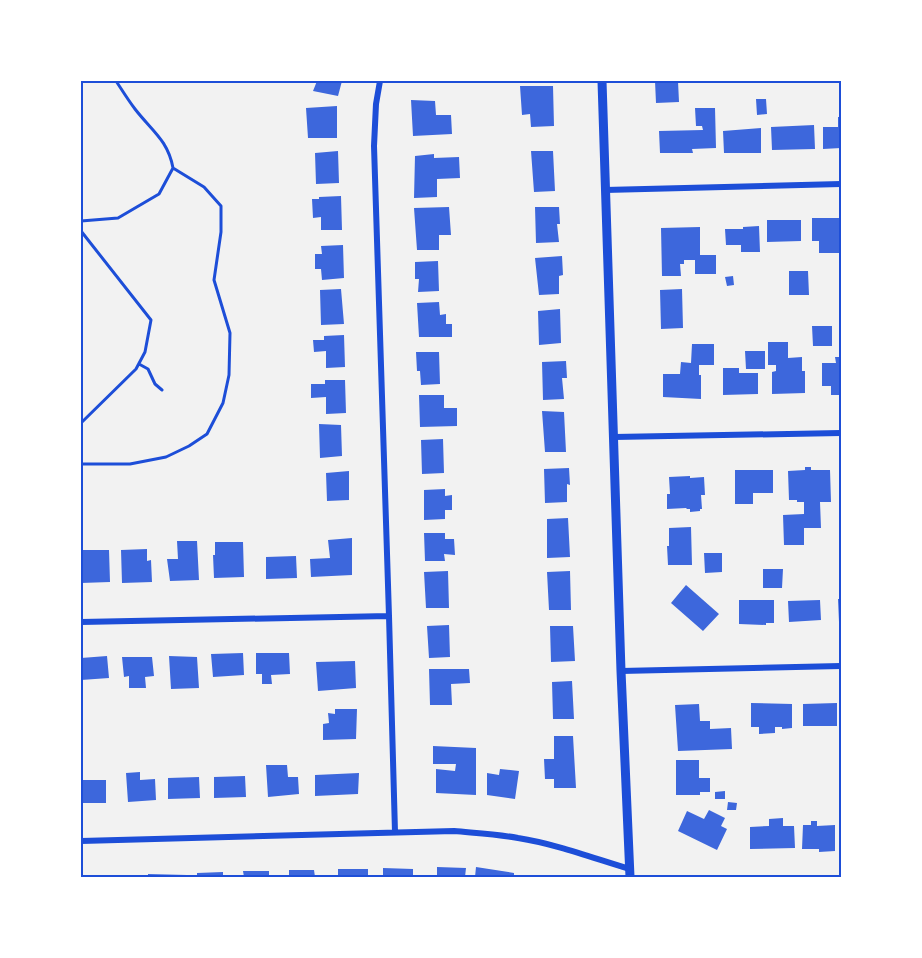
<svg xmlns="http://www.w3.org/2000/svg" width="922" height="958" viewBox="0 0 922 958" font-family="Manrope,sans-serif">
	<rect width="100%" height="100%" fill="#f2f2f2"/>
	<path fill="#3d67dc" d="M317,81h25l-4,15 -25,-5z
		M655,81h23l1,21 -23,1z
		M520,86h33l1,40 -23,1 -1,-13 -8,1z
		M756,99h10l1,15 -10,1z
		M411,100l24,1 1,14h15l1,19 -39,2z
		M337,106v32h-29l-2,-30z
		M695,108h20l1,40 -24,1 1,4h-33l-1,-22 44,-1 -1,-4h-6z
		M838,117h3v31l-18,1v-22h15z
		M814,125l1,24 -43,1 -1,-23z
		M761,128v25h-37l-1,-22z
		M338,151l1,32 -23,1 -1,-31z
		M531,151h22l2,40 -21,1z
		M434,154v4l25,-1 1,21 -23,1v18l-23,1 1,-42z
		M341,196l1,34h-21v-13l-8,1 -1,-19h7v-2z
		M449,207l2,28h-12v15h-22l-3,-42z
		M535,207h24l1,17h-3l2,18 -23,1z
		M812,218h29v35h-22v-12h-7z
		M767,220h34v21l-34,1z
		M759,226l1,26h-19v-7h-15l-1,-16h18v-2z
		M700,227v28h16v19h-21v-14h-11v4h-4l1,12h-19l-1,-48z
		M343,245l1,33 -22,2 -1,-11h-6v-15h7l-1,-8z
		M562,256l1,19 -4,1v18l-20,1 -4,-37z
		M438,261l1,30 -21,1 1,-13h-4v-17z
		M789,271h19l1,24h-20z
		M733,276l1,9 -7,1 -2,-9z
		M341,289l3,35 -23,1 -1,-35z
		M682,289l1,39 -22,1 -1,-39z
		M439,302l1,13 6,-1v10h6v13h-33l-2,-34z
		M560,309l1,34 -22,2 -1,-34z
		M812,326h20v20h-19z
		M344,335l1,32 -19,1v-17l-12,1 -1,-12h11v-4z
		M768,342h20v16l14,-1v14h3v22l-33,1v-22l4,-1v-6h-8z
		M692,344h22v21h-15v10h2v24l-38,-2v-23h17l1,-12 10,1z
		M745,351h20v18h-19z
		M416,352h23l1,32 -19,1 -1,-14h-3z
		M835,357h6v38h-10v-9h-9v-23h14z
		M566,361l1,17h-5l2,21 -21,1 -1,-38z
		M723,368h16v5h19v21l-35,1z
		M325,380h20l1,33 -20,1v-17l-15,1v-14h14z
		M419,395h25v13h13v18l-37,1z
		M542,411l22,1 2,40h-21z
		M319,424l22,1 1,31 -22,2z
		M443,439l1,34 -22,1 -1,-34z
		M805,467h6v3h19l1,32h-11l1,26h-17v17h-20l-1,-30 21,-1v-12h-7v-2h-8l-1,-29 17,-1z
		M569,468l1,17 -3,-1v18l-22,1 -1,-34z
		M735,470h38v23h-20v11h-18z
		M349,471v29l-22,1 -1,-28z
		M690,476v2l14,-1 1,18h-4l1,14h-2v2l-10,1v-3h-3l-1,-1 -19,1v-15h3l-1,-17z
		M445,489v7l7,-1v15h-7v9l-21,1v-30z
		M568,518l2,39 -23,1v-39z
		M691,527l1,38h-24l-1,-19h2v-18z
		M424,533h21v6h9l1,16 -11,-1 1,7h-20z
		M352,538v37l-41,2 -1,-18 20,-1 -2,-18z
		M177,541h20l2,39 -29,1 -3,-22h11z
		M215,542h28l1,35 -30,1 -1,-23h2z
		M147,549v12l4,-1 1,22 -30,1 -1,-33z
		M82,550h27l1,32 -29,1v-20h2z
		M704,553h18v19l-17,1z
		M296,556l1,22 -31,1v-22z
		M763,569h20l-1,19h-19z
		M448,571l1,37h-23l-2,-36z
		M570,571l1,39h-22l-2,-38z
		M686,585l33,29 -16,17 -32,-28z
		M838,599h3v23h-2z
		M739,600h35v23h-8v2l-27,-1z
		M820,600l1,20 -32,2 -1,-21z
		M449,625l1,32 -21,1 -2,-32z
		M550,626h23l2,35 -24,1z
		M243,653l1,22 -31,2 -2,-23z
		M256,653h33l1,21 -19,1 1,9h-10v-10h-6z
		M107,656l2,22 -28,2v-22z
		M169,656l28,1 2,31 -28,1z
		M122,657h30l2,19 -9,1 1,11h-17v-12l-5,1z
		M355,661l1,27 -38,3 -2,-29z
		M429,669h40l1,14 -19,1 1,21h-22z
		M572,681l2,38h-21l-1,-37z
		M751,703l41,1v24l-10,1v-2h-7v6l-16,1v-7h-8z
		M837,703v23h-34v-22z
		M699,704l1,17h10v8l21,-1 1,21 -54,2 -3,-46z
		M335,709h22l-1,30 -33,1v-16l6,-1 -1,-10 7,1z
		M554,736h19l3,52h-22v-9h-9l-1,-20h10z
		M433,746l43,2v47l-40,-2v-24l19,2 1,-7h-23z
		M676,760h23v18h11v14h-10v3h-24z
		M266,765h21l1,12h10l1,17 -31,3z
		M500,769l19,2 -4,28 -28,-4v-22l12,2z
		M140,772v8l15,-1 1,21 -28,2 -2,-29z
		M359,773l-1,21 -43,2v-21z
		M245,776l1,21 -32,1v-21z
		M199,777l1,21 -32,1v-21z
		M81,780h25v23h-25z
		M725,791v8h-10v-7z
		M728,802l9,1 -1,7h-9z
		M709,810l16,8 -4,8 6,3 -10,21 -39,-19 9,-20 17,8z
		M783,818v8h11l1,22 -45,1v-22l19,-1v-7z
		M811,821h6v5l18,-1v26l-16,1v-3h-17l1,-24h8z
		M437,867l29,1 -1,9h-28z
		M476,867l38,6v4h-39z
		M383,868l30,1v8h-30z
		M338,869h30v8h-30z
		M289,870h25l1,7h-26z
		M243,871h26v6h-25z
		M223,872v5h-26v-4z
		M148,874l39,1v2h-39z"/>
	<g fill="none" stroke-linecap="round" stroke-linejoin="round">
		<path stroke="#1d4ed8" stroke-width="3" d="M81,221l37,-3 41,-24 14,-26
			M81,231l70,89 -6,32 -9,17 -55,54
			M139,364l9,5 7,15 7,6
			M81,464h49l36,-7 23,-11 18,-12 16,-31 6,-28 1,-42 -16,-53 7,-48v-26l-17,-19 -31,-19c-5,-28 -22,-38 -38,-59 -7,-9 -13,-19 -19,-28"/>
		<path stroke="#1d4ed8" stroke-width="6" d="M380,81l-4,23 -2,42 15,470 6,216
			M605,190l236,-6
			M614,437l227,-4
			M81,622l308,-6
			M621,671l220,-5
			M81,841l373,-10c21,2 43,3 64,7 38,6 75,20 112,31"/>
		<path stroke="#1d4ed8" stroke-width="9" d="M602,81l19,590 9,206"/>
	</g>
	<rect width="922" height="958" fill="none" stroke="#ffffff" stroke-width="165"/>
	<rect x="82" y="82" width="758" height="794" fill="none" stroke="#1d4ed8" stroke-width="2"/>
</svg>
